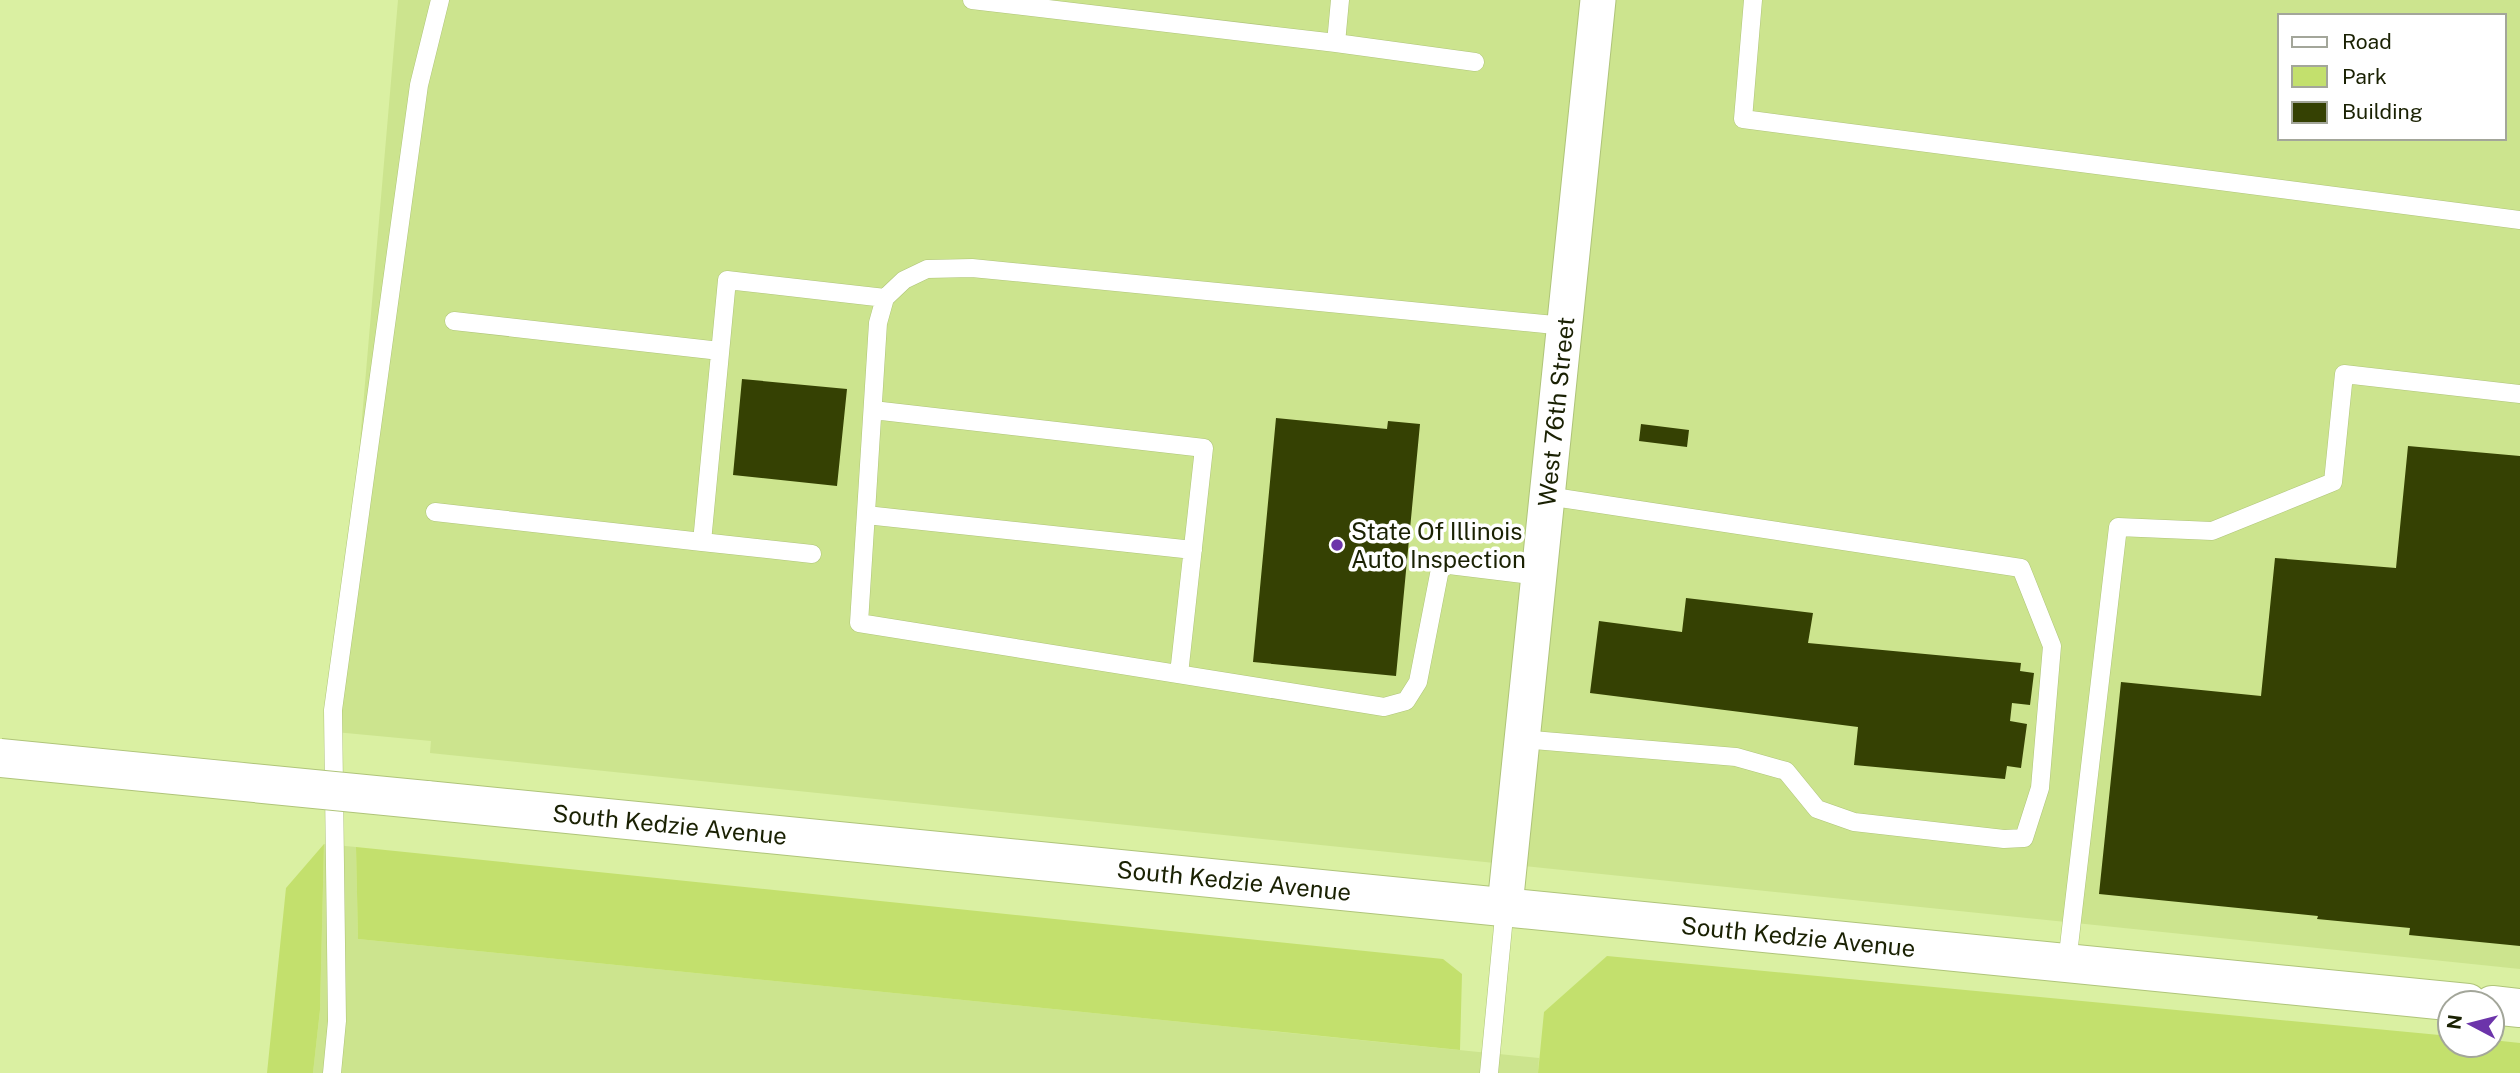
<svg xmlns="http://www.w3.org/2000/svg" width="2520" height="1073" viewBox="0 0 2520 1073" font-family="'Public Sans',sans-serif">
	<rect width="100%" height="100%" fill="#daf0a2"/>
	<path fill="#cce48e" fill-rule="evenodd" d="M398,0h2122v969l-2090,-216 1,-12 -96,-9zM2280,16h224v122h-224z
		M324,844l32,3 2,92 1181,119 -1,15h-1225l7,-63z"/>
	<path fill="#c3e06d" d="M324,844l-4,166 -7,63h-46l19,-185z
		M356,847l1087,112 19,15 -2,76 -1102,-111z
		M1607,956l843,80v9h42v-5l28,3v30h-982l6,-61z"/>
	<path fill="#354103" d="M742,379l105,10 -10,97 -104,-11z
		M1276,418l111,11 1,-8 32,3 -24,252 -143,-14z
		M1641,424l48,6 -2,17 -48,-6z
		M2408,446l112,10v490l-111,-11 1,-7 -93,-9 1,-3 -219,-22 22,-212 140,14 14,-138 121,10z
		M1686,598l127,15 -5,30 213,20 -1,8 14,2 -4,32 -18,-2 -2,18 17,3 -6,44 -14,-2 -2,13 -151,-14 4,-38 -268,-34 9,-72 83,11z"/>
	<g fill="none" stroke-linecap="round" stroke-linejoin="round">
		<g stroke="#afc479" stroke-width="19">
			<path id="lane" d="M972,0l364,43 4,-43
				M1753,0l-10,119 777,101
				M1336,43l139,19
				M454,321l266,30
				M873,410l331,38 -25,226
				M435,512l267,30 25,-262 158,18
				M866,515l327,35
				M702,542l110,12
				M1539,576l-98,-12 -23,118 -12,19 -22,6 -525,-84 19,-300 7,-25 19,-18 23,-11 45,-1 593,58
				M1522,739l214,18 50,14 31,38 37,13 150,17 20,-1 16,-50 12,-142 -31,-78 -474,-72
				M2067,963l51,-436 94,4 121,-49 11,-108 176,20
				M332,1073l5,-52 -4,-311 86,-625 21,-85
				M1489,1073l16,-167"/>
		</g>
		<g stroke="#afc479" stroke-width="37">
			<g id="street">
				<path id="s1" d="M1505,906l93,-906"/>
			</g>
		</g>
		<g stroke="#afc479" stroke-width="40">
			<g id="secondary">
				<path id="s2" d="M426,800l2042,203"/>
				<path d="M2492,1005l28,3"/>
			</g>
		</g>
		<use href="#lane" stroke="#fff" stroke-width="18"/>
		<use href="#street" stroke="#fff" stroke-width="35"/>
		<use href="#secondary" stroke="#fff" stroke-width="38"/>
		<g stroke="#afc479" stroke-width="40" stroke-linecap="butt">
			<path id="secondary-bridge" d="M0,758l426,42"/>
		</g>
		<use href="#secondary-bridge" stroke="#fff" stroke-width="38"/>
	</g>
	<circle fill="#6c34aa" stroke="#fff" stroke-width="2.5" cx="1337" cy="545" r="7"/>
	<g text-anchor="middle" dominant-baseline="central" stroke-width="7" stroke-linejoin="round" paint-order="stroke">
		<g font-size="24" fill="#1a2103" stroke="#fff">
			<text stroke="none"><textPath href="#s1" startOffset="497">West 76th Street</textPath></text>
			<text stroke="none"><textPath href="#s2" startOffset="245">South Kedzie Avenue</textPath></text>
			<text stroke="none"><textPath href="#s2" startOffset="812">South Kedzie Avenue</textPath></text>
			<text stroke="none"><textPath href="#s2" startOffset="1379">South Kedzie Avenue</textPath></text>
		</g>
		<g font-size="24" fill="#1a2103" stroke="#fff" text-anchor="start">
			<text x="1351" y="531">State Of Illinois<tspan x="1351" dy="28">Auto Inspection</tspan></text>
		</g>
	</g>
	<rect x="2278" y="14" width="228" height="126" fill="#ffffff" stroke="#a3a69a" stroke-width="2"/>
	<rect x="2292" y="37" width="35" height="10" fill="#ffffff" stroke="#a3a69a" stroke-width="2"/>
	<text x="2342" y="49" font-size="21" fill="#1a2103">Road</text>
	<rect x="2292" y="66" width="35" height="21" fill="#c3e06d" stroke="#a3a69a" stroke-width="2"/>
	<text x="2342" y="84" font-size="21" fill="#1a2103">Park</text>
	<rect x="2292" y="102" width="35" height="21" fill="#354103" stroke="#a3a69a" stroke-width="2"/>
	<text x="2342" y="119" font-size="21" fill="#1a2103">Building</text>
	<g transform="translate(2471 1024) rotate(277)"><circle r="33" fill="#ffffff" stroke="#a3a69a" stroke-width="2"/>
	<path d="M0-5L12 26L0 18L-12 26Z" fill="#6c34aa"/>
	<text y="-10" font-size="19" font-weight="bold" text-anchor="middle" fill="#1a2103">N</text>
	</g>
</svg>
